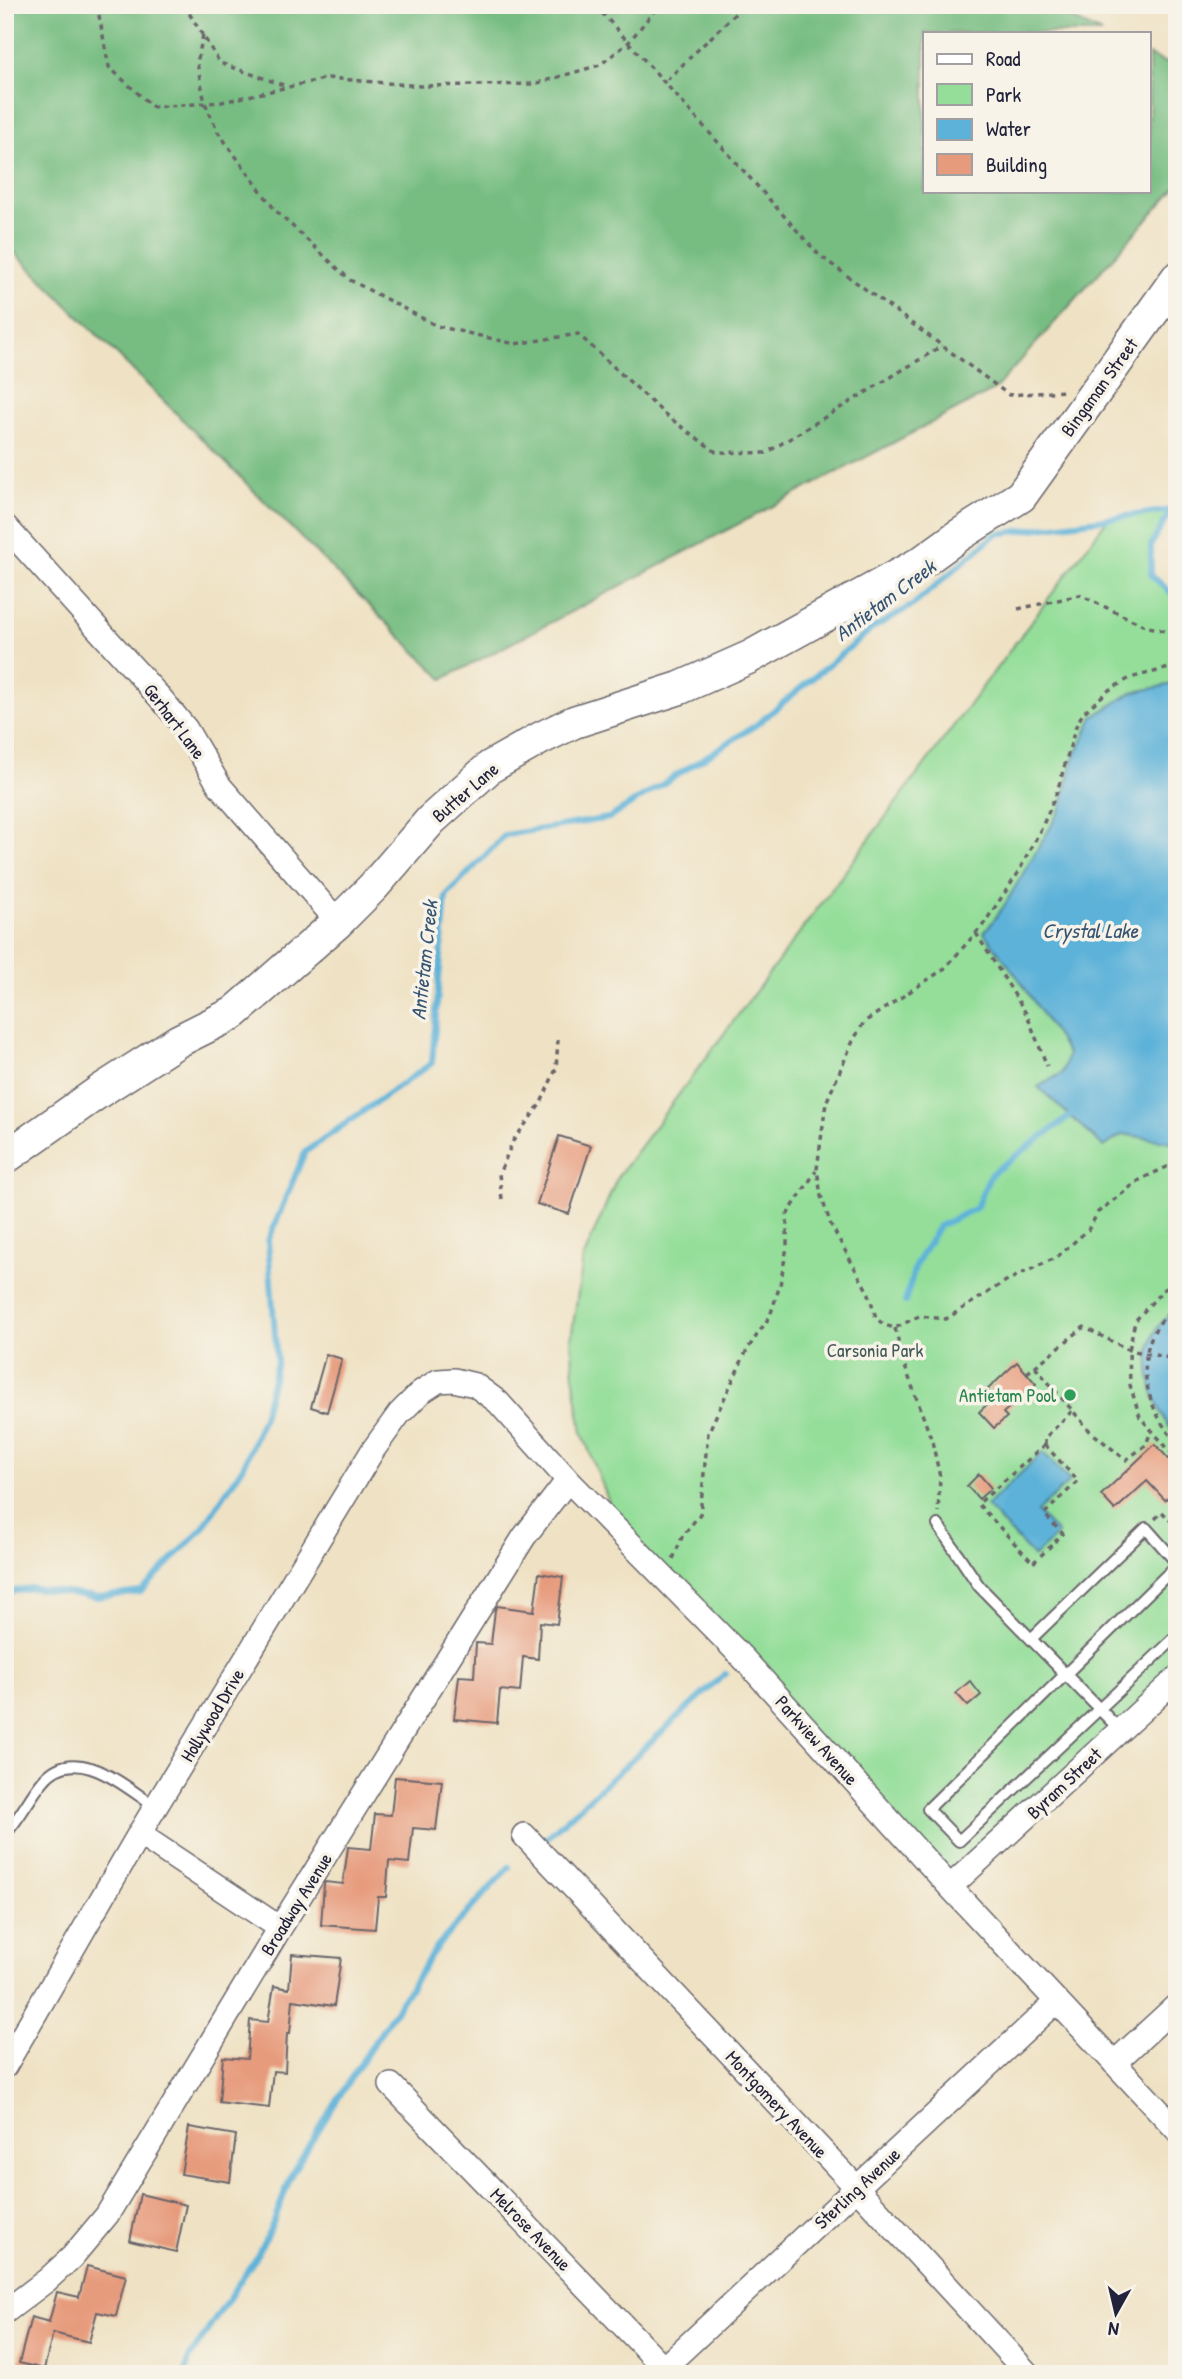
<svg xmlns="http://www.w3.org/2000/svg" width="1182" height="2379" viewBox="0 0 1182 2379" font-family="'Patrick Hand',sans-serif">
	<rect width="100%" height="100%" fill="#f7f3e8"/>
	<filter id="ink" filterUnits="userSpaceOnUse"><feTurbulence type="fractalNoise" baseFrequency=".0143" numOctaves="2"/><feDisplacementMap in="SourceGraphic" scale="14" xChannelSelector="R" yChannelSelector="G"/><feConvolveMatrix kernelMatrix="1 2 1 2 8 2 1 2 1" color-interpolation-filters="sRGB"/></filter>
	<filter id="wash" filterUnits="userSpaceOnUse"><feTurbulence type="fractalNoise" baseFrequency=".00686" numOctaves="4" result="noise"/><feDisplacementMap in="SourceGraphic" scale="28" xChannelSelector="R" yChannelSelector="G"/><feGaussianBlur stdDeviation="1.57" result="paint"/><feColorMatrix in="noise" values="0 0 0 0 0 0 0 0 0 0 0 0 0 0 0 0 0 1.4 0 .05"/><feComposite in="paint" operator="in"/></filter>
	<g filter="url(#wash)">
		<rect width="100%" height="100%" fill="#efe2c4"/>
		<path fill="#94de9a" stroke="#5b806a" stroke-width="2" d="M1171,510l-20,35v29l26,24v1080l-227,209 -304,-325 -36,-57 -28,-73 -7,-44 -4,-49 12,-80 35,-83 489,-656z"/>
		<path fill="#77bd82" stroke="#4c705e" stroke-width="2" d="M5,5h1037l60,28h-177v158h224v-136l28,13v118l-183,204 -551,289 -438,-436z"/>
		<path fill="#5db2d9" stroke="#406a8a" stroke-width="2" d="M1177,683v460l-54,-9 -19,13 -66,-60 24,-14 6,-19 -49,-75 -35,-46 20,-27 57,-97 12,-48 20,-44 38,-24z
			M1177,1312v125c-24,-28 -42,-84 -14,-116 4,-4 10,-7 14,-9z
			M1043,1452l27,29 -33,31 21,22 -24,23 -48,-51z"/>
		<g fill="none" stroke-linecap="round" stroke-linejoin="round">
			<path stroke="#5db2d9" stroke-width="6" d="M1177,500l-26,45v30l26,23
				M905,1302l11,-38 23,-38 37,-18 15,-34 78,-57
				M5,1593l26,-5 66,9 44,-5 61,-63 42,-64 19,-48 14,-55 -9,-121 37,-89 127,-89 14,-167 59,-61 104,-17 147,-93 117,-97 40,-23 83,-71 175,-24
				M544,1840l181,-166
				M185,2374l4,-15 67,-102 19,-38 17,-46 55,-89 91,-139 71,-78"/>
		</g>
		<g id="blocks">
			<path fill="#e79b7d" d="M559,1136l32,10 -22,68 -32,-10z
				M326,1354l16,5 -15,53 -16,-5z
				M1017,1362l19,22 -33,29 4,4 -13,11 -15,-16 15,-14 -7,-8z
				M1155,1444l22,24v22l-12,10 -18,-19 -32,29 -14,-15z
				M979,1474l12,14 -12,11 -12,-13z
				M539,1573l24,4 -6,47 -17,-2 -2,37 -15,-2 -3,35 -20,-2 -3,33 -43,-4 5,-43 15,1 2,-34 15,1 4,-34 2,-4 37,5z
				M970,1681l11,14 -13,11 -12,-13z
				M395,1777l47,4 -6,49 -23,-2 -4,35 -20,-2 -3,36h-8l-3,32 -54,-4 3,-41 1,-2 18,2 5,-37 23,2 4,-35 16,1z
				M292,1954l49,4 -7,48 -41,-6 -3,33h-3l-2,39 -12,-1 -4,37 -50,-6 4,-45 24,2 3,-39 18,2 6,-36 15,3z
				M189,2127l47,8 -6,47 -49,-8z
				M140,2194l46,11 -10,47 -46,-11z
				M87,2266l39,10 -10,40 -19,-4 -8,30 -36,-9 -9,36 -25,-6 12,-46 18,5 8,-30 22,5z"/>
		</g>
	</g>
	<g filter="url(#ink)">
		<use href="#blocks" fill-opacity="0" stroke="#6a656b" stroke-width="2"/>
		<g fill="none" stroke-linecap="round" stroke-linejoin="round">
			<g stroke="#6a656b" stroke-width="14">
				<path id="lane" d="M938,1525l41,61 141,144
					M1177,1565l-249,244 31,32 218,-205
					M1031,1639l115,-111 31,35
					M5,1834c15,-16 24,-36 38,-53 32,-40 82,6 113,26"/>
			</g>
			<g stroke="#6a656b" stroke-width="26">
				<path id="street" d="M5,526l158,175 23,28 33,56 119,137
					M139,1834l141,94
					M524,1835l319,338 185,201
					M950,1887l227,-209
					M1114,2063l63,-58
					M5,2066l134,-232 234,-384 26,-36 22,-22 17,-11 16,-1 21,5 23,17 70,78 175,178 207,229 227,243
					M391,2085l279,289
					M5,2312l42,-32 25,-23 35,-42 173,-287 244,-391 44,-57
					M657,2374l400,-373"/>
			</g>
			<g stroke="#6a656b" stroke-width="35">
				<path id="secondary" d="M5,1158l95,-67 78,-50 56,-28 104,-91 35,-35 58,-67 59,-53 51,-29 33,-16 106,-34 70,-31 172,-95 36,-26 63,-40 156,-218"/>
			</g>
			<path stroke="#6a656b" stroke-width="3.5" stroke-dasharray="5 5" stroke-linecap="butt" d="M97,5l12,62 44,40 69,-5 106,-24 93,8 113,-2 66,-19 28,-22 31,-38
				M184,5l36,58 66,23
				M595,5l224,250 190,140 55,-4
				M203,35l-6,28 8,40 13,29 57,78 75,70 87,46 78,18 63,-10 89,82 49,36 50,1 176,-107
				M667,80l77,-75
				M1018,609l62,-14 65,31 32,8
				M1177,666l-47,12 -21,12 -26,23 -7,13 -19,66 -15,35 -24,46 -35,52 -39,44 -80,53 -11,19 -27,62 -9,66 4,27 10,29 38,69 7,24 8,7 11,3 24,-12 27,3 60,-38 51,-24 32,-28 9,-17 43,-33 26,-12 10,2
				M976,933l51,82 20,51
				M502,1199l-3,-25 14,-33 28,-38 15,-34 2,-29
				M1177,1286l-13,3 -29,32 -6,29 1,35 10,32 37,42
				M1177,1306c-48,35 -36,98 0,137
				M895,1328l8,33 29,80 8,36 -2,35
				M1177,1357l-2,2 2,5
				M1035,1367l55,64 36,29 20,-15 5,-14
				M1027,1373l57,-46 45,23 46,9
				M1045,1445l33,36 -34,33 19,20 -30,29 -55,-59z
				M1045,1445v-7l27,-27
				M1155,1519l7,-7 15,15
				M673,1559l9,-22 18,-23 8,-81 39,-83 23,-34 10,-31 7,-38v-32l29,-44"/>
			<use href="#lane" stroke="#fff" stroke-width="10"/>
			<use href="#street" stroke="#fff" stroke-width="23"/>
			<use href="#secondary" stroke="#fff" stroke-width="32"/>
		</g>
	</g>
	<circle fill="#2e9e5b" stroke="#f7f3e8" stroke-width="2.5" cx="1070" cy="1395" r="7"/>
	<g text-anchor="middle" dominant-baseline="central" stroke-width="7" stroke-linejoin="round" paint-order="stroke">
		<g font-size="19" fill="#22223b" stroke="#f7f3e8">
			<text transform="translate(1099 387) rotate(-54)">Bingaman Street</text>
			<text transform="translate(175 721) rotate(53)">Gerhart Lane</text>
			<text transform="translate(465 792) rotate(-41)">Butter Lane</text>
			<text transform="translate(212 1715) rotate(-59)">Hollywood Drive</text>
			<text transform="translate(817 1740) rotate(48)">Parkview Avenue</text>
			<text transform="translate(1064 1783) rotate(-43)">Byram Street</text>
			<text transform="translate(296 1904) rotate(-58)">Broadway Avenue</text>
			<text transform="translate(777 2104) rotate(47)">Montgomery Avenue</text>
			<text transform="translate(857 2188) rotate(-43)">Sterling Avenue</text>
			<text transform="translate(531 2229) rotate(46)">Melrose Avenue</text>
		</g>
		<g font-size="19" fill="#445a58" stroke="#f7f3e8">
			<text x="875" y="1350">Carsonia Park</text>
		</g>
		<g font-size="19" fill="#27864d" stroke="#f7f3e8" text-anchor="end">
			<text x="1056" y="1395">Antietam Pool</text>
		</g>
		<g font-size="21" font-style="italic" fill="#375472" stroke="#f7f3e8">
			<text transform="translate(885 600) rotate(-37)">Antietam Creek</text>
			<text x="1090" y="930">Crystal Lake</text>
			<text transform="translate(424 960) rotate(-84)">Antietam Creek</text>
		</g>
	</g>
	<rect width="1182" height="2379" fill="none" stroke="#f7f3e8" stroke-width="28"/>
	<rect x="923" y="32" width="228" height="161" fill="#f7f3e8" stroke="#a29fa3" stroke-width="2"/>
	<rect x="937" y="54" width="35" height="10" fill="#ffffff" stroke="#a29fa3" stroke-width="2"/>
	<text x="986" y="66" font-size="21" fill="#22223b">Road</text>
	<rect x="937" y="84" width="35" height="21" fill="#94de9a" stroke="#a29fa3" stroke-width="2"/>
	<text x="986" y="102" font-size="21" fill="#22223b">Park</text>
	<rect x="937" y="119" width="35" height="21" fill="#5db2d9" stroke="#a29fa3" stroke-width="2"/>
	<text x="986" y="136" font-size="21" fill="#22223b">Water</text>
	<rect x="937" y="154" width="35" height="21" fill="#e79b7d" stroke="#a29fa3" stroke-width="2"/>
	<text x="986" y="172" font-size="21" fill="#22223b">Building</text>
	<g transform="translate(1116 2313) rotate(188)" stroke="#f7f3e8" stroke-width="5" paint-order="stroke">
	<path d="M0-5L12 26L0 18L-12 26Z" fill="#22223b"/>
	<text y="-10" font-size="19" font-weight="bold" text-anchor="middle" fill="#22223b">N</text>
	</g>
</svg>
